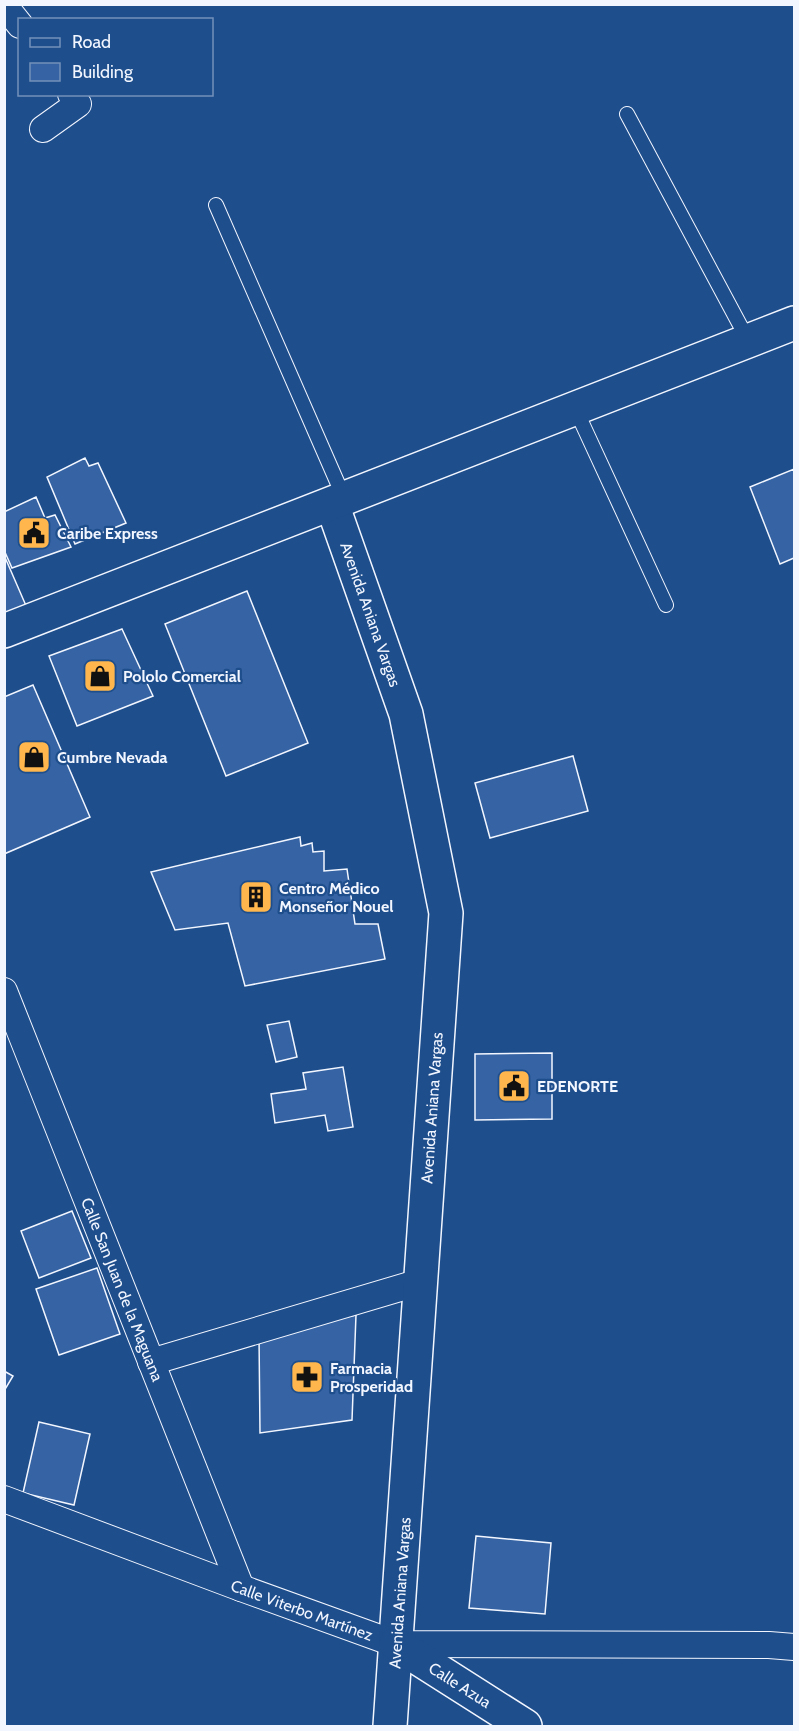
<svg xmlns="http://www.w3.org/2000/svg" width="799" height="1731" viewBox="0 0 799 1731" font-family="Cabin,sans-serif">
	<rect width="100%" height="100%" fill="#1f4e8c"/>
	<path fill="#3563a3" stroke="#f2f6ff" stroke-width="1.5" d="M85,458l4,8 9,-3 28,60 -51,21 -28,-67z
		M794,469v89l-14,6 -30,-77z
		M36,497l9,21 10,-3 16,32 -59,21 -8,-18v-38z
		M4,555l23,53 -23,9z
		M247,591l61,152 -82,33 -61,-152z
		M122,629l31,67 -76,30 -28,-70z
		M33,685l57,132 -86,37v-157z
		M573,756l15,55 -98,27 -15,-55z
		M300,837l1,9 11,-3 1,9 11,-1v20l23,-2 8,55h23l7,35 -140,27 -17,-63 -53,7 -24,-58z
		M289,1021l8,36 -21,5 -9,-37z
		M552,1053v66l-77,1v-66z
		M343,1067l10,60 -25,4 -3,-16 -50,8 -4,-29 35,-5 -3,-16z
		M72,1211l19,47 -52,20 -18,-47z
		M97,1268l23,66 -61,21 -23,-66z
		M356,1315l-4,105 -92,13 -1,-98z
		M4,1371l9,5 -9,15z
		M39,1422l51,12 -16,71 -51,-12z
		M476,1536l75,7 -6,71 -76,-6z"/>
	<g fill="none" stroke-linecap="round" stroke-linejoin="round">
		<g stroke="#f2f6ff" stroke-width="16">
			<path id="lane" d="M627,114l121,226
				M216,205l129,295
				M575,408l91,197"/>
		</g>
		<g stroke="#f2f6ff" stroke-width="28">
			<g id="street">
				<path d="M4,5l16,20"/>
				<path d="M43,129l35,-25 -7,-10"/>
				<path id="s1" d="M4,991l237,597"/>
				<path d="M151,1362l269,-80"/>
				<path id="s2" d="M4,1499l237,89 155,56 373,1 25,2"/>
			</g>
		</g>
		<g stroke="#f2f6ff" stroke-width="36">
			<g id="secondary">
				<path id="s3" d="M332,504l74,210 40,199 -56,813"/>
				<path d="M4,631l790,-308"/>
				<path id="s4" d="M396,1644l129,82"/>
			</g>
		</g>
		<use href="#lane" stroke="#1f4e8c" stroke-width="14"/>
		<use href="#street" stroke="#1f4e8c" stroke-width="26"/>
		<use href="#secondary" stroke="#1f4e8c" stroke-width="33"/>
	</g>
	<defs>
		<g id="civic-square" transform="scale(1.725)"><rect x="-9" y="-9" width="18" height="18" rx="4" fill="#ffb74d" stroke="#1f4e8c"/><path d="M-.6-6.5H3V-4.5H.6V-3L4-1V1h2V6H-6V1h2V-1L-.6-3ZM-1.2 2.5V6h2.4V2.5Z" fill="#111"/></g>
		<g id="shop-square" transform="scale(1.725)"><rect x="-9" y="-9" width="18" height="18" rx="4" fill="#ffb74d" stroke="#1f4e8c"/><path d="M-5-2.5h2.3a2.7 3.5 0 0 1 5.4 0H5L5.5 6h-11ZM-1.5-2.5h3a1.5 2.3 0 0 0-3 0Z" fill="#111"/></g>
		<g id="building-square" transform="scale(1.725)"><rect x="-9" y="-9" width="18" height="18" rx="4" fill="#ffb74d" stroke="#1f4e8c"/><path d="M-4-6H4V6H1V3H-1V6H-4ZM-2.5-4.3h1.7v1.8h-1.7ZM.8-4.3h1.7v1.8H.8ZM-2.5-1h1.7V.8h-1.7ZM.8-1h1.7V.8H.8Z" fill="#111"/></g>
		<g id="pharmacy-square" transform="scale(1.725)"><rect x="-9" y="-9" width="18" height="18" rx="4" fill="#ffb74d" stroke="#1f4e8c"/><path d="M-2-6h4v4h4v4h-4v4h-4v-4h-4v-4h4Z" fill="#111"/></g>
	</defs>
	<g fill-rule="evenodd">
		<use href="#civic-square" x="34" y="533"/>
		<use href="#shop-square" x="100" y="676"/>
		<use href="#shop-square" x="34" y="757"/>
		<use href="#building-square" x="256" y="897"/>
		<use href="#civic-square" x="514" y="1086"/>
		<use href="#pharmacy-square" x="307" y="1377"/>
	</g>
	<g text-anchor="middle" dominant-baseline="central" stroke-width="4.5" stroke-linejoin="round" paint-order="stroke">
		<g font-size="16" font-weight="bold" fill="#f2f6ff" stroke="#1f4e8c" text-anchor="start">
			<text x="57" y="533">Caribe Express</text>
			<text x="123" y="676">Pololo Comercial</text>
			<text x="57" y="757">Cumbre Nevada</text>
			<text x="279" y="888">Centro Médico<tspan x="279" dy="18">Monseñor Nouel</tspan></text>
			<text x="537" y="1086">EDENORTE</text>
			<text x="330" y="1368">Farmacia<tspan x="330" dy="18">Prosperidad</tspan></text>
		</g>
		<g font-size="16" fill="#f2f6ff" stroke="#1f4e8c">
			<text stroke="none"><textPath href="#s3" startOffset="117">Avenida Aniana Vargas</textPath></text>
			<text transform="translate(432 1108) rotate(-86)">Avenida Aniana Vargas</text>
			<text stroke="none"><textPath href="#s1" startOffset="321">Calle San Juan de la Maguana</textPath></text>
			<text transform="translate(400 1593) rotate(-86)">Avenida Aniana Vargas</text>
			<text stroke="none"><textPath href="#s2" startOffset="318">Calle Viterbo Martínez</textPath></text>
			<text stroke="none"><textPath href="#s4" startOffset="76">Calle Azua</textPath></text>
		</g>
	</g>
	<rect width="799" height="1731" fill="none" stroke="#f2f6ff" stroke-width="12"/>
	<rect x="18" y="18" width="195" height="78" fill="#1f4e8c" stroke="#7391ba" stroke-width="1.5"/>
	<rect x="30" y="38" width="30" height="9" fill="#1f4e8c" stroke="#7391ba" stroke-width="1.5"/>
	<text x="72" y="48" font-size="18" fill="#f2f6ff">Road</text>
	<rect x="30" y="63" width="30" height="18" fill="#3563a3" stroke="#7391ba" stroke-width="1.5"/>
	<text x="72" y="78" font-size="18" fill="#f2f6ff">Building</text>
</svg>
